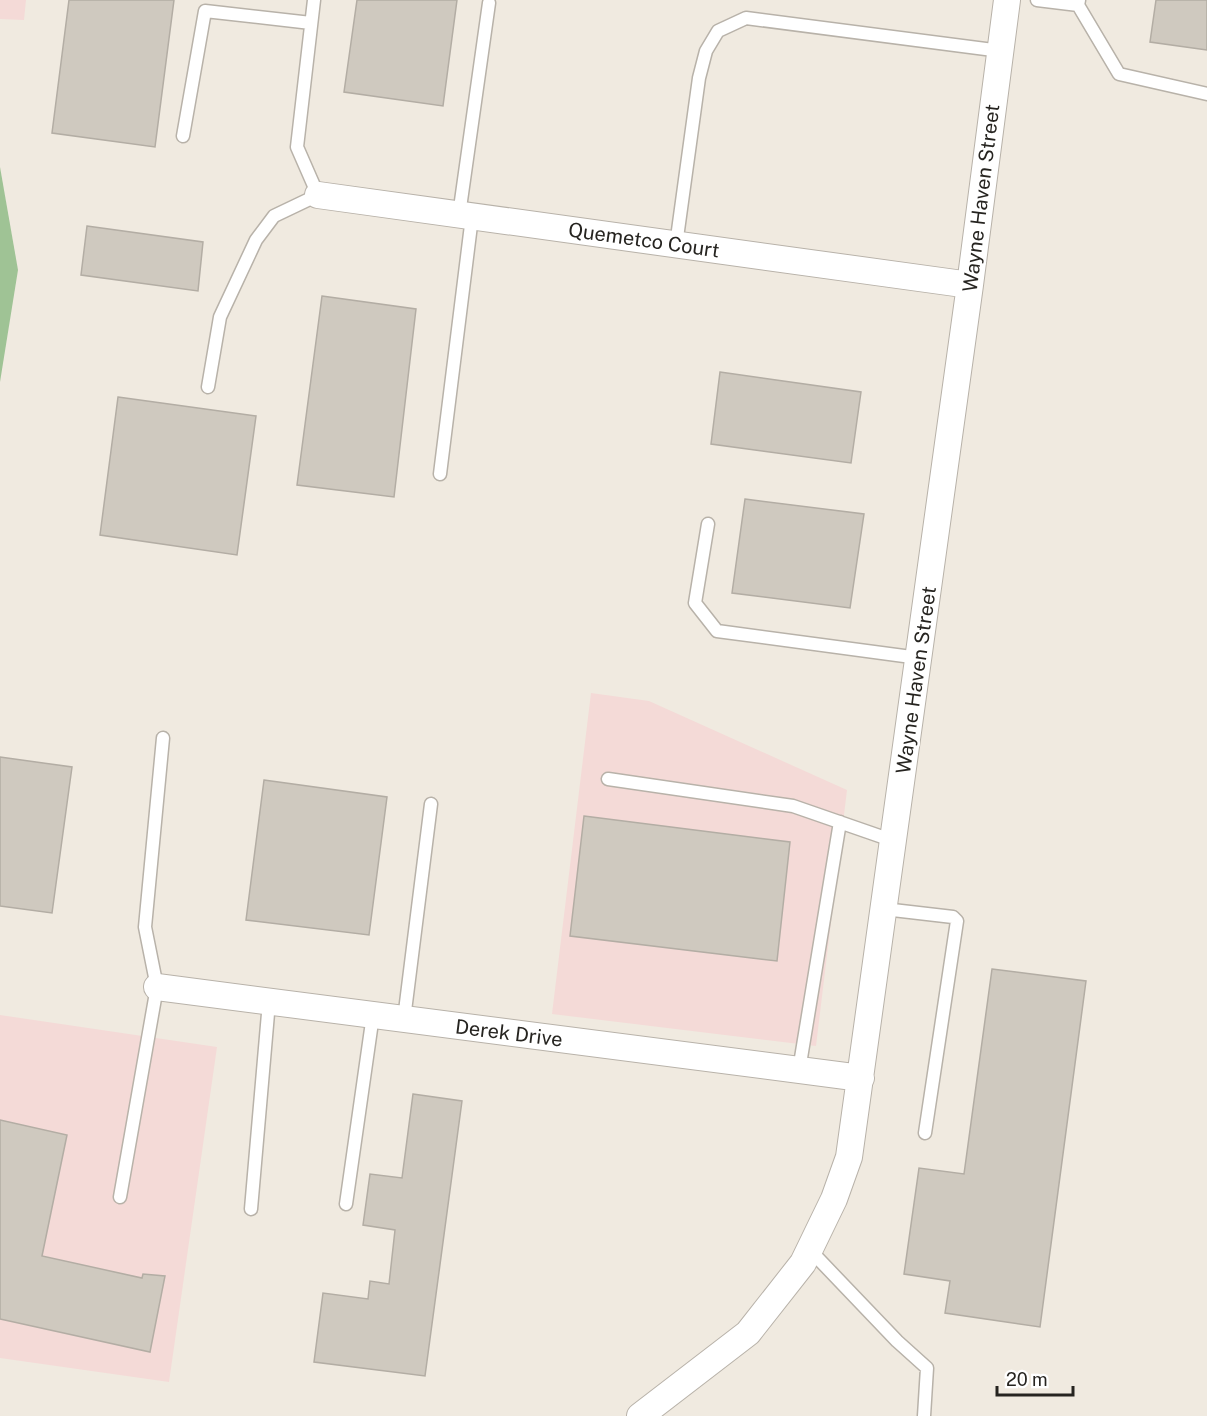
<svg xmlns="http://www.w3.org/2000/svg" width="1207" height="1416" viewBox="0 0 1207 1416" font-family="'Public Sans',sans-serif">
	<rect width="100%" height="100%" fill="#f0eae0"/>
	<path fill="#f4dad7" d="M0,0h26l-2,20 -24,-1z
		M591,693l58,8 198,89 -31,256 -264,-32z
		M0,1015l217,32 -48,335 -169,-24z"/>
	<path fill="#9fc395" d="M0,167l18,103 -18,112z"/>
	<path fill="#cfc9bf" stroke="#b3ada4" stroke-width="1.5" d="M69,0h105l-19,147 -103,-14z
		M357,0h100l-14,106 -99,-14z
		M1156,0h51v50l-57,-8z
		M87,226l116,16 -5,49 -117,-16z
		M322,296l94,13 -22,188 -97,-12z
		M720,372l141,20 -10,71 -140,-19z
		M118,397l138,19 -19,139 -137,-20z
		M745,499l119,15 -14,94 -118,-15z
		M0,757l72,10 -20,146 -52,-7z
		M264,780l123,17 -18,138 -123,-15z
		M584,816l206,26 -13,119 -207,-25z
		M992,969l94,12 -46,346 -95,-14 5,-32 -46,-7 15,-106 45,6z
		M413,1094l49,7 -37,275 -111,-14 9,-69 45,6 2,-18 19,3 6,-54 -32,-5 7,-51 32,4z
		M0,1120l67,15 -25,121 100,22 1,-4 22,2 -15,76 -150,-33z"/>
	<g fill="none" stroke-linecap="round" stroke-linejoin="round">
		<g stroke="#b8b2a9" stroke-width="15">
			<path id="lane" d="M1037,0l41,5
				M1079,0l-1,5 41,69 88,20
				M183,136l22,-125 106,12
				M459,215l30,-212
				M676,245l23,-167 7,-27 12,-20 28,-13 255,33
				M208,387l12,-70 36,-77 18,-24 44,-21 -21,-48 17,-147
				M440,474l32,-257
				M708,524l-13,79 22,28 202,27
				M608,779l185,27 101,35
				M884,909l69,8 4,4 -32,212
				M404,1019l27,-215
				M799,1070l41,-248
				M120,1197l37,-210 -12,-60 18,-189
				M346,1204l27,-189
				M251,1209l18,-207
				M809,1249l88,92 30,27 -3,48"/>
		</g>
		<g stroke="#b8b2a9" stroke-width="28">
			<path id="street" d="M318,195l652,90
				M157,987l704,91
				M640,1416l108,-83 55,-70 31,-64 15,-42 121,-872 37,-285"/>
		</g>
		<use href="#lane" stroke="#fff" stroke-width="12"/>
		<use href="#street" stroke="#fff" stroke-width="26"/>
	</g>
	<g text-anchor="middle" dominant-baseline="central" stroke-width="5" stroke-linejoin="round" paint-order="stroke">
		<g font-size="20" fill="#262420" stroke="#fff">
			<text transform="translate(981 198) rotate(-83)">Wayne Haven Street</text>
			<text transform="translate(644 240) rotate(8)">Quemetco Court</text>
			<text transform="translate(916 680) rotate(-82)">Wayne Haven Street</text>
			<text transform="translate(509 1033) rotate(7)">Derek Drive</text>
		</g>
	</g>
	<path d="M997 1386v9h76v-9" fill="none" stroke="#262420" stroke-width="3"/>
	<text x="1006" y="1386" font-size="18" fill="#262420" stroke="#ffffff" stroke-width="4.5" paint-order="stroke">20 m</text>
</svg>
